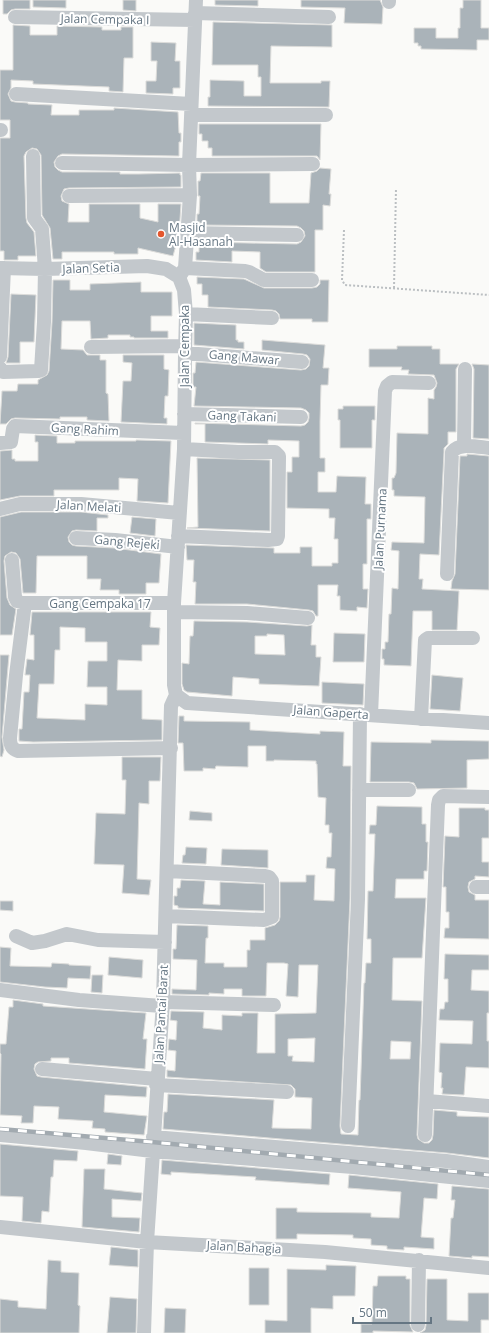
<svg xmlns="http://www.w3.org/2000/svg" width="489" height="1333" viewBox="0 0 489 1333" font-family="'Open Sans',sans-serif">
	<rect width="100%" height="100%" fill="#fafaf8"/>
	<path fill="#aab3b9" stroke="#dcdcda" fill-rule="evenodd" d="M3,0h27v9h-15l-4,1 -4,4h-4z
		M33,0h33v8l-33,-1z
		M123,0h13v11l-13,-1z
		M215,0h43v6l-43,-1z
		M301,0h79l3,7 -1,17 -38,-1 1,-15 -44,-1z
		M463,0h18v28h8v12h-12v10l-56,-1v-3h-3v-3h-4v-15h22v10h22v-10h2v-20h3z
		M213,22l119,3v22l-61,-1 -1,37h51v-2h9l-1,26 -121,-1v-9h2v-17l34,1v15h17v-19h-3v-12h-46z
		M13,25l17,1v9h27v-9l45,1v3h19v-3h12v31h-9l-1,34 -14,-1v-4l-76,-3v-3l-22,-1v8l-3,6 3,7 4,1 13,1v1l24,1 -1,10h28v-5h35v-2l64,4 1,21h2v9h-2v14l-117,-2 -4,2 -4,6 1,5 3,3 4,2h58v2h19l41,-1v2h1v12l-112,1 -5,1 -3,7 1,5 7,3 -1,18h21v-18h51v14l18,4v-18h23l-2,30 -6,22 -35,-8v6h-24v-2h-52v7h-9l-3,-31 -8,-13 -1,-60 -4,-6 -5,-1 -6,4 -2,4 2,62 1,5 7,9 2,24h-18v4h-14v-9h-4v-113h10v-18h-10v-50h13z
		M151,42l25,1 -1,18h5v27h-7v6l-27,-1v-12h10l1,-20h-6z
		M199,124h122l-1,36 -3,-4h-105v-8h-4v-7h-6v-7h-3z
		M320,168l11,1 -2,25h2l-1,12 -7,-1v25h-8v42h-49l-6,-4v-16l-28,-1v11l-36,-2v-8h3v-10l98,2 4,-2 4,-6 -1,-5 -3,-3 -4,-2 -97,-1v-3h-3v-8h2l1,-18h-2v-15h2l1,-8h69v30h39l2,-30 6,-2z
		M197,277l47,2 20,9h48l5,-1 3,-3v-4h9l-1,42h-16v-3h-32l-1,-5 -3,-3 -4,-1 -64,-3v-12h-6v-11h-5z
		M53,280h17v10h20v-6l51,-2v10h31v24h-21v15h17v7h-34v-1h-4v-2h-22v3l-17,1 -1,-18h-28l-1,28 22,1 4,5h13v5h6v33l2,1 1,27 -22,-1v-3h-27v2l-45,-1 -4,1 -5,5h-6l2,-33h15l1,-7h20v-4l9,-5 2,-4 3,-49z
		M11,294l25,1 -2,47h-14v21h-14l2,-6z
		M194,323l42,2v15h2v2h6v7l-50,-4z
		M262,340l63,5 -2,23h6l-1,17h-7l-1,36v37h5v14h-7v20h18l1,-16 29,1 -1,27h6v15h-4v45h-4v25h5l-1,19 -10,-1v4l-17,-1v-14h-3l1,-11h-20v31h-2l-3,-5 -4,-1 -62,-6h-52l1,-22h-3l1,-22h-7l-1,-15 88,3v5h26v-6h12v19h20v-3h6v-24h-4l1,-21h-6v-9l-42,-1v-36h5v-15h7v-16l-31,-1v4l-63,-2v-18h-10v-1l106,3 4,-1 3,-3 1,-4v-5l-3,-3 -5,-2 -107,-2 2,-19h-3v-14h2l1,-11 105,8 5,-1 3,-3 1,-7 -3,-4 -4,-1 -41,-4z
		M397,346h35v3h8v15h19l-3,5v63h-8v12l-4,4v4l-5,103 -19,-1 -1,25h4l-1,10 37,2 -2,39h-25v-19h-19l-2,55 -27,-1v-6h-2v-10h3v-7h3l1,-28h2l1,-26 6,1 1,-38 -8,-1 1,-8 32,1 1,-46 -31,-1v-6h-2v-12h2l2,-5 1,-40 31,1v-36l6,1v-9l2,-3 1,-4 -3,-8 -26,-1 1,-4h-8l1,-3h-33v-18h28z
		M123,355h41v14l5,1 -1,26h-3l-1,22h3v6l-46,-2 2,-41h8l1,-18 -9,-1z
		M472,364l17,1v74l-16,-1 1,-69z
		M343,406h32v14h-3v28h-32v-28h-2v-11h5z
		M35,435l22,1v7h18v-2h61v-1l35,1 -3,62 -31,-2 1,-22 -19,-1v12h-65v6h-34l-20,4v-49l12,-1v9h3v2h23v-19h-3z
		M467,454l22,2v134l-38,-1 1,-8 3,-7 5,-118h7z
		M197,458l73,2v71l-83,-3 11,-1z
		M21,512h60l27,3v3h-11v13l-21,-1 -4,1 -4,6 1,5 3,3 4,1 38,2 47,6 -2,29h-13v11h-27v-4h-19l1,-11h-14v-23h-50l-1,37h-13l-3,-34 -4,-6 -5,-1 -6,4 -1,5 3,37 3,7 6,4 -4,26h-12v-118z
		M132,517l24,2 -1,17 -25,-3z
		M32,612h119l-1,15 10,1 -1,17h-17v16l-24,-1 -1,30h25v29l20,1v20l-129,2 -14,-1v-12h3l2,-37h5l1,-17h-5l2,-16 7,1v-25h-4zM60,627l25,1v14h22v19h-19l-1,26h20v18l-22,-1v16l-48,-2 2,-34h15l1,-34h5z
		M194,621l53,1 60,4 5,-1 -1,20h5v12h5l-2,29 -60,-2v-5l-26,-2 -1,19 -45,-4 -3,-2 -2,-6v-21l7,1 1,-28h3zM267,634l17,1 1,20 -30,-1v-18h12z
		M334,633l31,1 -1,28h-31z
		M0,655h9l-7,82 2,13 -2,7 -2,-1z
		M432,675l31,3 -3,33 -30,-2z
		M322,682l42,2 -1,21 -41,-2z
		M179,716h5v5l66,1v8l70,4v-3l24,1 -1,34h8l-1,133 -10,227 1,8 17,1 1,-35h1l4,-117h1l1,-20h5v-24h-4l1,-48h5l2,-57h-6l1,-9h6l1,-19 45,1v17h4v18h2l-1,29h-3v8h-28l-1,19h31l-4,60h-29l-1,42 30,1 -5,134 1,4 6,4h5l3,-3 1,-5 1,-25 23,2v4l32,1v41l-42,-5 -284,-24 1,-17h3l1,-18 106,6 -2,28 39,1 1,-31 -17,-1v-8l-4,-4 -124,-8v-7l8,1 1,-20 -8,-1 1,-11 7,1 1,-19 -7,-1 1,-9 33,1 -1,16 19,2v-15l20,1v-3h16l-1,40h18v-39l41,-1 2,-48h-19l-1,32 -12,-1 2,-32 -4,-1h-17l-1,33h-24v-7h-18v5l-15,-1v2l-37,-1v-5l24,1 1,-30 -24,-1v-10h3l1,-24 31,1v12h-2l-1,25h19v4h23v-17h3v-10h15v-12l10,-3 4,-4 1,-4v-35h26v-7h9l-1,25 20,1 1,-32 -9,-1 1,-11h4l1,-24h-3v-8h-4l1,-27 -8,-1 -1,-33h-1v-3l-42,-1v1h-8v-15h-18v21l-32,-1 -1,3 -12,-1v3h-19l-1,-28h-5zM315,1038l-1,24 -22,-1 1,-5h-5v-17zM391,1041l20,1 -1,17h-20z
		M431,740l58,1v18l-22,1v28l-50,1 -3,-6 -5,-1h-39l1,-40 60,1z
		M122,757h39l-1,24h-11v23l-10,-1 -2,76 14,1 -2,15 -27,-2 2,-28 -30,-1 2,-51 29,1 1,-34h-4z
		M459,808h26v2h4v28h-7v24h7v15l-14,-1v3l-6,3 -1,5 1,5 6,3v5h14v39l-45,-1 1,-10h4v-16h-3v-25h-3l2,-51 14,1z
		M190,811l22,2v8l-23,-1z
		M186,847l21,1 -1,16 -24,-1 1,-8h2z
		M222,849l46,1v18l-47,-3z
		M181,880l24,1 -2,23 17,1v-23l44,2v27l-86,-3v-2l-4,-1v-9h3v-8h3z
		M0,901h13v10l-13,-1z
		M0,947l11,1 -1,18 41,1 1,-4 17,1v1l22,1 -1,13 -22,-1 -1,10 -22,-1 -45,-5z
		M445,954l44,1v15h-17l-1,20 18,1v22h-2v28h2v27l-23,-1 -2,28 -22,-1 1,-6h-2l1,-15 -3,-1 1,-29 32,1 1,-23 -34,-1 1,-11h4l1,-7h3v-23h-4z
		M109,957l34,3 -1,18 -34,-3z
		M92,975h11l-1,18 -11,-1z
		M13,1000l30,4v2l103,7 -3,26h4l-2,30 -76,-6v-5h-18v3l-13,1 -3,2 -1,5 3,7 4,1 106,10 -1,10 -41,-2 -1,17 43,4 -3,19 -39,-3v-3l-13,-1 1,-7 -35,-2 1,-12 -25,-1 -1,17h-12l1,-7 -22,-1 1,-61 -1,-1v-9h6l3,-37h4z
		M0,1144l78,7 -1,10 -23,-1 -1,17h-2l-2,35 -7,-1 -1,12 -19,-2 1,-24 -23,-1z
		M108,1154l14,2 -1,9 -14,-1z
		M162,1160l168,14 -1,11 -74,-5 1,-3 -85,-5v3l-10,-1z
		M84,1169h21l-1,20 38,4 -1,8 -29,-2v18l28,1 -1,14 -57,-5z
		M349,1175l89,9 -1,15 -13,-1 -3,39 13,1v11l-30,-2v3l-17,-1v-3l-16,-1v-6l-18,-1v-3l-56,-1v5h-21v-31h21v4l74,1v4l28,1 2,-26 -53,-4z
		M452,1186l37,3v68l-17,-1v2l-23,-2 2,-38h2l2,-18h-4z
		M111,1247l27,3v17l-29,-2z
		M48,1260l13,1v11l18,1 -1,32 2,1 -1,27h-79v-34l18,2v6l28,2z
		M326,1265l30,1 -1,30h-22v13l-22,-1v25h-46v-13l22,1v-52l39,1z
		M249,1268h20v37h-20z
		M378,1276h28v3h4v46l3,7 -40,-1v2h-12v-9h11l1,-38h4z
		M427,1279h20v41l21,1v-28h21v27h-8v13h-61l5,-3 1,-5z
		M110,1297l27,2 -1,34h-29z
		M165,1308l21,1 -1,24h-21z"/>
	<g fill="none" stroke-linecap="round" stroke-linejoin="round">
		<path stroke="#bbbfc2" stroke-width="2" stroke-dasharray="2 2" stroke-linecap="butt" d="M344,230l-2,50 3,5 144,10
			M394,288l2,-100"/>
		<path stroke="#c3c8cc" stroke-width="14" d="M389,0v2
			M195,13l134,4
			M15,17l180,3
			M16,94l175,10
			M191,115h135
			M0,130h1
			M62,163l127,2 124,-1
			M69,196l121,-1
			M187,233l110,2
			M0,268l45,1 102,-3 19,3 13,8
			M185,268l60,3 4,1 15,8h48
			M179,277l6,-9 5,-73 -1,-30 7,-165
			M186,314l86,4
			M91,347l94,-1
			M185,353l117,9
			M0,357l4,-89
			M0,368v2l3,2 35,-1 3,-1 3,-48 1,-53 -3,-40 -8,-11 -1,-62
			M184,414l117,3
			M0,443l11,-1 2,-13 2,-3 168,7
			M464,446l1,-77
			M0,509l20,-5h61l98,9
			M178,536l90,4 9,-1 1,-3 1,-78v-2l-4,-4h-37l-54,-3
			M76,538l39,2 63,7
			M12,560l3,37 2,4 8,2h149
			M447,574l5,-122c8,-10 26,-5 37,-4
			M25,603l-9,72 -6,63c0,6 1,11 8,13l153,-3
			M174,612l73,1 61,5
			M176,695l-2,-10v-82l10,-154 1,-96 1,-39 -2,-24 -5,-13
			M176,695l11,8 302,20
			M371,715l14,-324 2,-5 5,-4 37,1
			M421,719l4,-79 3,-2h45
			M359,790h50
			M476,887h13
			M166,916l98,4 8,-3v-36l-3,-4 -4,-1 -98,-5
			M16,936l16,7 13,-2 22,-7 31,6 67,2
			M0,990l79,10 83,6
			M163,1002l111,3
			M42,1069l115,10
			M156,1085l131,7
			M427,1101l62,5
			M348,1126l10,-227 2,-185
			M0,1135l86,8 66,8 201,16 136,14
			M425,1135l13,-330 1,-5 4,-4 46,1
			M153,1137l293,24 43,6
			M0,1227l147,15 178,10 164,16
			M418,1325l1,-65
			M144,1333l3,-91 16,-240 8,-296 5,-11"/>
		<g stroke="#a2aab0" stroke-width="4.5">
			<path id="rail" d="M0,1129l152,13 337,33"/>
		</g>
		<use href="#rail" stroke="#fff" stroke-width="3" stroke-dasharray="9" stroke-linecap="butt"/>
	</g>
	<circle fill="#e4572e" stroke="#fff" stroke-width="1.5" cx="161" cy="234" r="4"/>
	<g text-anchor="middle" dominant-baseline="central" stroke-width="4" stroke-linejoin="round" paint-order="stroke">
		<g font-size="12" fill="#657683" stroke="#fff">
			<text transform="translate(105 19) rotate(1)">Jalan Cempaka I</text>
			<text transform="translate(91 268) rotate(-2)">Jalan Setia</text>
			<text transform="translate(184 346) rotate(-90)">Jalan Cempaka</text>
			<text transform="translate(244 357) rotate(5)">Gang Mawar</text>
			<text transform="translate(242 416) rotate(2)">Gang Takani</text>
			<text transform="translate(85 429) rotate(3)">Gang Rahim</text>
			<text transform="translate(89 506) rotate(3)">Jalan Melati</text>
			<text transform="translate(380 529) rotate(-87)">Jalan Purnama</text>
			<text transform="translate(127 542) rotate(5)">Gang Rejeki</text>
			<text x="100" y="603">Gang Cempaka 17</text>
			<text transform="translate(331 712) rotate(4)">Jalan Gaperta</text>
			<text transform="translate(161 1014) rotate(-87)">Jalan Pantai Barat</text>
			<text transform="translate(244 1247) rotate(3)">Jalan Bahagia</text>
		</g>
		<g font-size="12" fill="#657683" stroke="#fff" text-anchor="start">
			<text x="169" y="227">Masjid<tspan x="169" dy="14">Al-Hasanah</tspan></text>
		</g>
	</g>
	<path d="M353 1317v6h78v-6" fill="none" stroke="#657683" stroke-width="2"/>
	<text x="359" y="1317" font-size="12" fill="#657683" stroke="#ffffff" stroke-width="3" paint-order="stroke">50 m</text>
</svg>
